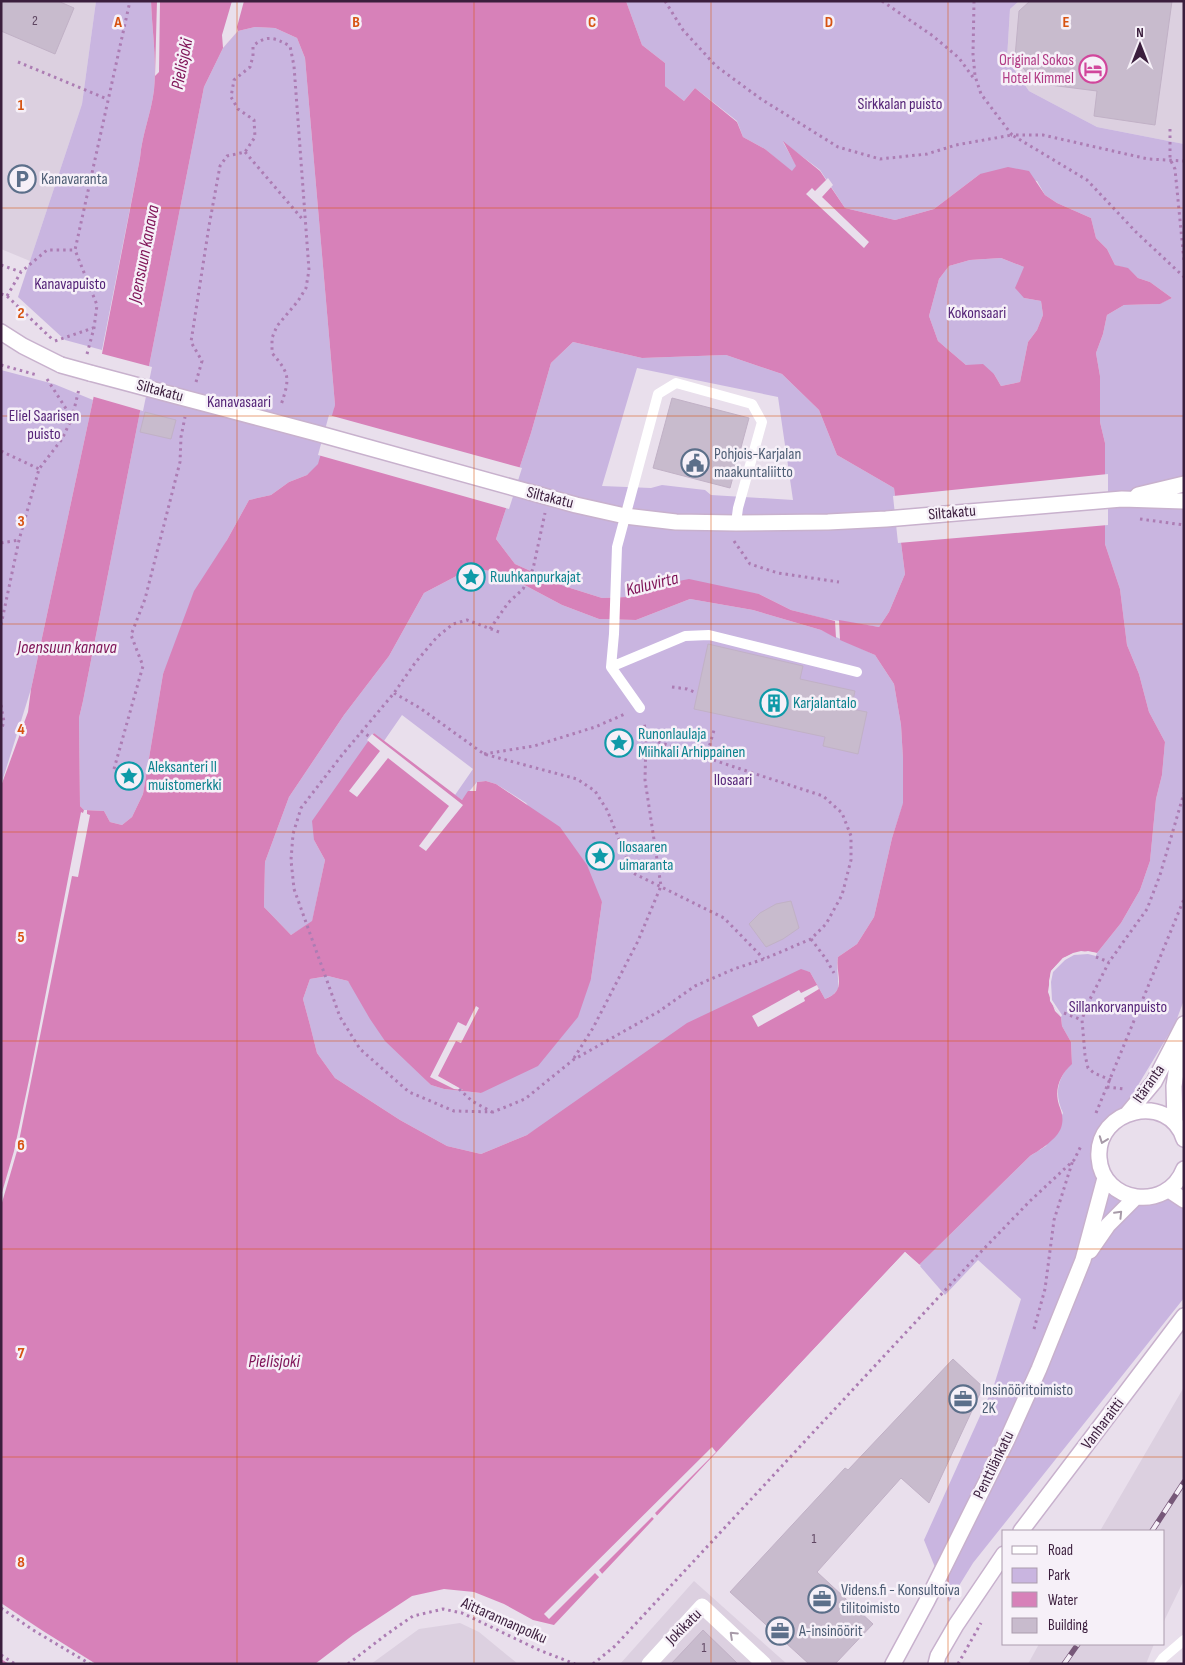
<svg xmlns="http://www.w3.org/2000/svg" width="1185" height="1665" viewBox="0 0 1185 1665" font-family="'Sofia Sans Condensed',sans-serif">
	<rect width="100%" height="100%" fill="#e9dfec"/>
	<path fill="#dcd0e0" d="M1,1h95l-14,103 -52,157 -29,-12z
		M1019,1h165v143l-87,-17 -68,-36 -22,-32 3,-50z
		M1184,1387v193l-20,41v-90h-64z
		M694,1581l93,83h-167z
		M460,1623l19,9 39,32h-147l48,-35z
		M1039,1644h115l-8,20h-118z"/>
	<path fill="#c9b5e0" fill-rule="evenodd" d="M96,1h55c1,29 6,60 3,89 -3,24 -12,44 -14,68l-38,192 -37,-10 -47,-43 64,-193z
		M626,1h393l-9,8 -3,50 22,32 68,36 87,17v856l-9,24 -52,86 -16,11 -6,59 32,23 38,-4 13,10v89l-211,265 -24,39 -25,-62 70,-155 27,-86 -43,-39 -33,35 -26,-30 111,-109 16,-10 17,-33c-9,-19 -6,-35 9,-50l-1,-21 -9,-16 -1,-9 -11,-16 1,-30 22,-18h24l24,-30 19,-33 10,-29 6,-62 6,-24 3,-33 -16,-30 -10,-38 -12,-29 -7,-56 -15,-45v-101l-5,-21v-46l-4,-23 7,-19 4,-19 17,-10 35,-1 13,-6 -22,-16 -12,-4 -10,-9 -13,-4 -8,-16 -11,-11 -5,-20 -34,-15 -12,-8 -8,-14 -57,-7 -46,35 -39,11 -50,-12 -25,-38 -37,-28 14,25 -5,5 -27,-23 -22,-12 -6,-16 -42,-33 -11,13 -19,-15v-23l-23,-18z
		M255,27l20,1 22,10 8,20 30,347 -11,59 -17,11 -18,7 -18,13 -22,5 -22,40 -64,134 -20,120 -11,23 -10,8 -12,-3 -6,-11 -20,-1 -4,-4 -1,-88 4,-17 121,-614 19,-39 15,-17z
		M1001,258l23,9v31l17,3 2,14 -6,15 -9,12 -8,40 -19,4 -7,-12 -28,-9 -28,-24 -9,-25 10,-37 10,-13 21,-6z
		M573,342l69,16 84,-3 56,19 37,36 18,45 57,33 11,86 -16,38 -10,15 -53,-8 -35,-9 -32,-16 -106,-8 -26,11 -25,1 -38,-12 -49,-22 -19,-25 35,-106 20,-70zM637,368l141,29 15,103 -82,-5 -6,-5 -43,-5 -11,3 -49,-2z
		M1,370l53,14 39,16 -62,289 -30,96z
		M484,570l18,3 60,32 37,14 37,1 54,-21 63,11 68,20 54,25 19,29 7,41 2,34v45l-11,34 -18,79 -17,27 -19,13c-2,11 1,21 0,32l-5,6 -8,4 -15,-27 -9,-2 -23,11 -251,154 -46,19 -34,-8 -47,-26 -65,-42 -18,-25 -7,-28 -7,-26 7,-20 18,-3 20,5 71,91 12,13 13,4 37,4 110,-114 11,-77 -76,-99 -30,-19 -10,-3 -9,1 -15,18 -7,-5 18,-26 -71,-54 -18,26 -10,-8 -60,107 11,20 -13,62 -21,13 -27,-28 1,-45 24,-65 55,-82 45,-59 35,-63 42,-22z"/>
	<path fill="#d781b9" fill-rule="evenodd" d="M151,1h475l16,44 23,18v23l19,15 11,-13 42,34 6,15 22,12 27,22 4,-5 -13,-25 37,30 25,37 50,12 39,-11 46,-35 28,-7 21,4 16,24 12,8 34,15 5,20 11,11 8,16 13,3 10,10 12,4 22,16 -12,6 -36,1 -17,10 -4,19 -7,19 4,23v46l5,21v101l15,45 7,56 12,29 10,38 16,30 -3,33 -6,24 -6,62 -10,29 -19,33 -24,30 -9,-2 -25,7 -12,13 -3,21 7,19 6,6 1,9 9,16 1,22c-12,11 -18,25 -13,41 3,8 5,14 2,23 -4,11 -21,22 -31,28l-111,109 -14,-13 -351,373 -21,-5 -29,-16 -30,-12 -30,-3 -32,7 -59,39 -38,29h-314v-878l27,-74 3,-23 62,-289 47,-242c2,-24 11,-44 14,-68 3,-29 -2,-60 -3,-89zM255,27l20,1 22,10 8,20 30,347 -17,59 -11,11 -18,7 -18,13 -22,5 -22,40 -33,51 -31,83 -20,120 -11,23 -10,8 -12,-3 -6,-11 -20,-1 -4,-4 -1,-88 4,-17 121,-614 19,-39 15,-17zM1001,258l23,9 -9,21 9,10 17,3 2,14 -6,15 -9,12 -8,40 -19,4 -7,-12 -11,-10 -17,1 -28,-24 -9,-25 10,-37 10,-13 21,-6zM573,342l69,16 84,-3 56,19 37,36 18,45 57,33 11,86 -16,38 -10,15 -40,-7 1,20 35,15 19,29 7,41 2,34v44l-11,35 -18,79 -17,27 -19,13c-3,18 10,33 -13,42l-15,-27 -9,-3 -114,54 -160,112 -46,19 -34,-8 -47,-26 -65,-42 -18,-25 -7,-28 -7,-26 7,-20 18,-3 20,5 22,38 15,22 46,44 13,4 37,4 57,-27 40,-49 13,-38 11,-77 -15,-37 -27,-38 -64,-43 -10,-3 -9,1 -1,9h-8l-6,9 -88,-67 -62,88 2,19 11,20 -13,61 -21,14 -27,-28 1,-45 24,-65 55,-82 45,-59 35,-63 42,-22 18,-1 18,3 60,32 37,14 37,1 54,-21 63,11 68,20 15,8 -1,-17 -44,-11 -32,-16 -70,-15 -36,7 -26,11 -25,1 -38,-12 -49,-22 -19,-25 35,-106 20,-70z"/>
	<path fill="#e9dfec" d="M157,1h3l-1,71 -4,4z
		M232,1h12l-7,26 1,4 -15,17 -1,-13z
		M828,178l5,7 -11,12 47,45 -5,6 -58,-54 6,-6 3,3z
		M99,353l53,14 -9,44 -52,-15z
		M329,415l193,53 -13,41 -191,-54z
		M1108,474v51l-210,18 -5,-47z
		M372,734l91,71 -37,46 -7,-5 30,-40 -61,-48 -31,39 -8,-6 31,-40 -13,-11z
		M84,810h3v4l3,1 -12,62 -6,-1 -55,275 -16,55v-10l13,-45 15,-71 52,-268 2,1z
		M1081,951l16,2 -1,3 -8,-2 -14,1 -9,5 -12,12 -2,10 1,18 10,15 -1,2 -11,-16 -1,-20 2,-10 12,-13 10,-5z
		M817,985l2,4 -15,9 1,3 -47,26 -6,-11 47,-26 2,3z
		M476,1006l3,2 -18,35 -5,-2 -18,35 25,14 -9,-1 -24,-12 28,-55 8,4z
		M905,1252l16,14 -3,1 -13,-12 -180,193 -2,-2z
		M712,1447l4,5 -61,61 4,5 -3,3 -4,-4 -53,53 5,6 -3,3 -6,-6 -46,46 -5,-5z
		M1,1603l42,28 53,33h-87l-8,-5z"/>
	<path fill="#c8bbcd" stroke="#c1b1c6" d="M1,1h57l16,7 -19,46 -54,-23z
		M1030,1h142l-17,124 -61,-9 3,-25 -47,-6 -17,-4 -18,-24 4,-46z
		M672,398l77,20 -19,70 -77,-20z
		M145,412l31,8 -5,19 -31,-7z
		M708,644l95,22 -3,13 55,12 -4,18 16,3 -9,42 -35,-8 2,-9 -131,-28z
		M791,901l8,27 -16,11 -17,8 -17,-23 11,-11 16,-9z
		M953,1359l30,28 -54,116 -28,-25 -84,94 56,52 -38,40h-26l-79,-72 115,-124 3,2z
		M703,1630l35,34h-67z"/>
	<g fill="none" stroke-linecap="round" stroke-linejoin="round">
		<g stroke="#c8b1cd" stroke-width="18">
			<path id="secondary" d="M1,332l22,14 38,19
				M90,373l226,60 260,72 49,11 51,6 60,1 92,-1 58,-3 236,-20 62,2
				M1138,495l46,-11
				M1128,1113l26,-31 30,-58
				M1175,1123l-1,-37 7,-46
				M1184,1139c-15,-48 -89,-30 -85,19 3,45 68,55 85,11
				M1169,1190l15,10
				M1090,1251l18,-26 27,-27
				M1021,1531l163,-215
				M893,1664l34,-63 80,-161 32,-71 44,-109 22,-82
				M936,1664l2,-8 18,-31 48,-71"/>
		</g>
		<path stroke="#ac7cb3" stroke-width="3" stroke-dasharray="2.5 4" stroke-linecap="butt" d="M665,1l18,29 33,36 45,33 77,48 42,12 47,-5 29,-9 56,-10 75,45 49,52 48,45
			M882,1l51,35 26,22 16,22
			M974,1l-1,53 2,22 6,18 31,41h31l105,24 36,2
			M18,62l89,37
			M1170,129v30l5,10 9,92
			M245,152l59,69
			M1,265l20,7
			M1,294l6,2 45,43
			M7,296l14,-24 26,-22h28
			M55,341l38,-13
			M87,354l7,-26 3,-23 -22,-55 55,-249
			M1,365l36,10
			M47,379l25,39
			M196,382l6,-21 -11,-19 18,-116 11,-60 7,-10 18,-4 10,-15 -1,-17 -16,-11 -7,-12 3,-17 16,-13 3,-11v-10c14,-12 22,-8 37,0l4,20 15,204 -3,18 -8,13 -21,25 -5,12v15c18,21 18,25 9,52
			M1,451l38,18
			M1140,519l44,6
			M734,541l16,23 28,9 61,9
			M1,543l18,-3
			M1,625l18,-85 20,-71 23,-30 10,-21 7,-29
			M490,629l18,-26 15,-14 10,-20 12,-56
			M499,632l-32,-12 -14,4 -16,13 -22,26 -21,30 -52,62 -41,53 -8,26 -2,26 3,29 46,128 20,32 49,43 45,19 39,1 32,-13 48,-39 85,-48 37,-26 39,-17 30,-10 47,-20 15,-15 16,-29 9,-35v-24l-9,-23 -19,-17 -177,-58 -2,-16
			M672,687l15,2 10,4
			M394,693l26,15 64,46 93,25 18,12 12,19 26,63 91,45 40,41
			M1,705l3,17 -3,8
			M361,731l9,6
			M484,754l50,-8 61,-19 30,-13
			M706,758l8,-28
			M114,769l29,-103 -12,-31 14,-36 35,-137 1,-25 4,-20
			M811,939l15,20 8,14
			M1096,957l13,5
			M1064,1013l18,7
			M574,1058l19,-30 45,-87 23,-55 -16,-106 1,-42
			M1111,1080l-17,-7 -6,-5 -3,-13 -3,-35 4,-13 23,-45 38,-53 13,-34 24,-82
			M1107,1087l17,2
			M459,1089l13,12 20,11
			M1096,1113l88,-214
			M1034,1329l11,-40 9,-69 19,-60
			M1,1608l32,22 57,34
			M1,1655l14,9
			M348,1664l39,-30 26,-18 30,-7 19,4 77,37 36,14
			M593,1664l22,-18 359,-387 56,-58 44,-41 7,-14
			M958,1664l23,-41"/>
		<path stroke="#fff" stroke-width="10" d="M611,667l74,-31 24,-1 148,37
			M640,708l-29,-41 3,-33 3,-87 41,-153 18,-11 76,21 10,18 -24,86 -2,15
			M1159,1664l4,-6 21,-18"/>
		<path stroke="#fff" stroke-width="15" d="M649,1664l53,-58 62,58"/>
		<use href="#secondary" stroke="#fff" stroke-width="15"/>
		<g stroke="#775879" stroke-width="5.5">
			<path id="rail" d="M1152,1531l32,-49
				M1064,1664l14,-20"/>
		</g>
		<use href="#rail" stroke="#f6f0f8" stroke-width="4" stroke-dasharray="11" stroke-linecap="butt"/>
		<g stroke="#c8b1cd" stroke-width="18" stroke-linecap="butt">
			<path id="secondary-bridge" d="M61,365l29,8"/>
		</g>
		<use href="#secondary-bridge" stroke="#fff" stroke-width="15"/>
	</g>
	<defs><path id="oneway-chevron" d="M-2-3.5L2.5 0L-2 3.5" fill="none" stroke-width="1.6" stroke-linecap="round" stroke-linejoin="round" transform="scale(1.25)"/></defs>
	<g stroke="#a79aa8">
		<use href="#oneway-chevron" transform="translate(1103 1140) rotate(110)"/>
		<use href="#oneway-chevron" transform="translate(1119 1214) rotate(-46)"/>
		<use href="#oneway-chevron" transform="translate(733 1635) rotate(-137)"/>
	</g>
	<path fill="none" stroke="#d75311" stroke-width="1" stroke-opacity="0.55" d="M237,1v1663M474,1v1663M711,1v1663M948,1v1663M1,208h1183M1,416h1183M1,624h1183M1,832h1183M1,1041h1183M1,1249h1183M1,1457h1183"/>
	<defs>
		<g id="hotel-ring" transform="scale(1.4375)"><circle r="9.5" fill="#f6f0f8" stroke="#d1479c" stroke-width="1.5"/><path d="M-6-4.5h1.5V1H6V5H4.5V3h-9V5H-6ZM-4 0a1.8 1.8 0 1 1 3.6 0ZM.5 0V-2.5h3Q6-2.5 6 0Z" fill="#d1479c"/></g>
		<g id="parking-ring" transform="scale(1.4375)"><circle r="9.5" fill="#f6f0f8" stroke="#5c6f8a" stroke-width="1.5"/><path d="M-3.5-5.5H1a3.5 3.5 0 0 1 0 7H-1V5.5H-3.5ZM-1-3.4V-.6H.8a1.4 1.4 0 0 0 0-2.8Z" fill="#5c6f8a"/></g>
		<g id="civic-ring" transform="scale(1.4375)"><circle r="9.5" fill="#f6f0f8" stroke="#5c6f8a" stroke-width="1.5"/><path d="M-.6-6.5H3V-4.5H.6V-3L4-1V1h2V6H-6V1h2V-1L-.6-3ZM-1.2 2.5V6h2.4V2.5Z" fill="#5c6f8a"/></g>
		<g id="sight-ring" transform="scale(1.4375)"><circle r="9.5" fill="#f6f0f8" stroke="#0f9aa8" stroke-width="1.5"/><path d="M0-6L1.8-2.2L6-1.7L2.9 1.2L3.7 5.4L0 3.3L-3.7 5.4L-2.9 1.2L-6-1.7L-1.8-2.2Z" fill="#0f9aa8"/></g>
		<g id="building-ring" transform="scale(1.4375)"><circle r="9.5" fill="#f6f0f8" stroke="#0f9aa8" stroke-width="1.5"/><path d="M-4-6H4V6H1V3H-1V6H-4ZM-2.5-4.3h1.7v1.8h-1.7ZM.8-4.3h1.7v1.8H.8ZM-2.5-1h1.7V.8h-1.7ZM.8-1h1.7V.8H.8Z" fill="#0f9aa8"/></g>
		<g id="office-ring" transform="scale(1.4375)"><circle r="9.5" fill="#f6f0f8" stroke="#5c6f8a" stroke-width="1.5"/><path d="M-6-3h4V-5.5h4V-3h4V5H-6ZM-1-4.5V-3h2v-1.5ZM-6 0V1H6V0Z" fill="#5c6f8a"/></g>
	</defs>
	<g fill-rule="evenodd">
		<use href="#hotel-ring" x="1093" y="69"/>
		<use href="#parking-ring" x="22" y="179"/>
		<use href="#civic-ring" x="695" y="463"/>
		<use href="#sight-ring" x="471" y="577"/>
		<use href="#building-ring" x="774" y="703"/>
		<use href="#sight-ring" x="619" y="743"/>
		<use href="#sight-ring" x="129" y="776"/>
		<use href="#sight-ring" x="600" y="856"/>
		<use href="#office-ring" x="963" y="1399"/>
		<use href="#office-ring" x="822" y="1599"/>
		<use href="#office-ring" x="780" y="1631"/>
	</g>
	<g text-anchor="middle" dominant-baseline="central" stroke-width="5" stroke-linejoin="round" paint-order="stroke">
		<g font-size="14" fill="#5e4561">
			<text x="35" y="20">2</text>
			<text x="814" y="1538">1</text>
			<text x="704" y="1647">1</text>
		</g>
		<g font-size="16" fill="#b23c85" stroke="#f6f0f8" text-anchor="end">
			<text x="1074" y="60">Original Sokos<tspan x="1074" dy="18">Hotel Kimmel</tspan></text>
		</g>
		<g font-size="16" fill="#552478" stroke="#f6f0f8">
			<text x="900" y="104">Sirkkalan puisto</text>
			<text x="70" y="284">Kanavapuisto</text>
			<text x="977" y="313">Kokonsaari</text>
			<text x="239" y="402">Kanavasaari</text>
			<text x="44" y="416">Eliel Saarisen<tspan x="44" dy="18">puisto</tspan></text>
			<text x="733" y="780">Ilosaari</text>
			<text x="1118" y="1007">Sillankorvanpuisto</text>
		</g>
		<g font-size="16" fill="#4e5e75" stroke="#f6f0f8" text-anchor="start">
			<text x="41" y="179">Kanavaranta</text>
			<text x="714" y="454">Pohjois-Karjalan<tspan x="714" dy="18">maakuntaliitto</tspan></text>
			<text x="982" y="1390">Insinööritoimisto<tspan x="982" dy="18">2K</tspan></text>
			<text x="841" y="1590">Videns.fi - Konsultoiva<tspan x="841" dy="18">tilitoimisto</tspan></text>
			<text x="799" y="1631">A-insinöörit</text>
		</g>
		<g font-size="16" fill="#3b1e3d" stroke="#f6f0f8">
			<text transform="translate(160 391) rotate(15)">Siltakatu</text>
			<text transform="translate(550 498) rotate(14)">Siltakatu</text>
			<text transform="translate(952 513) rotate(-5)">Siltakatu</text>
			<text transform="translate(1149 1084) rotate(-55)">Itäranta</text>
			<text transform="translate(1103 1424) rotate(-53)">Vanharaitti</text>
			<text transform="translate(994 1465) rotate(-64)">Penttilänkatu</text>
			<text transform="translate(504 1621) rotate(24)">Aittarannanpolku</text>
			<text transform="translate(684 1627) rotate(-45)">Jokikatu</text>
		</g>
		<g font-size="16" fill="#0d838f" stroke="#f6f0f8" text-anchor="start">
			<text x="490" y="577">Ruuhkanpurkajat</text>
			<text x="793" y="703">Karjalantalo</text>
			<text x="638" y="734">Runonlaulaja<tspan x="638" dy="18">Miihkali Arhippainen</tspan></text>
			<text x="148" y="767">Aleksanteri II<tspan x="148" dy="18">muistomerkki</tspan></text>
			<text x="619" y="847">Ilosaaren<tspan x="619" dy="18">uimaranta</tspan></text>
		</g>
		<g font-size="18" font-style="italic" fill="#7f1357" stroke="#f6f0f8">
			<text transform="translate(182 64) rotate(-79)">Pielisjoki</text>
			<text transform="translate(144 254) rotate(-79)">Joensuun kanava</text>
			<text transform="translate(652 584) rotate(-14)">Kaluvirta</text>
			<text x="67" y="647">Joensuun kanava</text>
			<text x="274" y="1361">Pielisjoki</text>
		</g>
	</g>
	<g font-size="16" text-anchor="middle" font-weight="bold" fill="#d75311" stroke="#f6f0f8" stroke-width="5" stroke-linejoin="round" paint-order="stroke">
		<text x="118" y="27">A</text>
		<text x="356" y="27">B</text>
		<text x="592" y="27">C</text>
		<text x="829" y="27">D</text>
		<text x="1066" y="27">E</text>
		<text x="21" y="110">1</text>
		<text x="21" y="318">2</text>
		<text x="21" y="526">3</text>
		<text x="21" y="734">4</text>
		<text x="21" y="942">5</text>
		<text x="21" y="1150">6</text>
		<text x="21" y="1358">7</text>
		<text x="21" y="1567">8</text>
	</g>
	<rect width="1185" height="1665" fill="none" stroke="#3b1e3d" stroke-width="5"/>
	<rect x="1002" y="1530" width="162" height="115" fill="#f6f0f8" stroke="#ab9cad"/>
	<rect x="1012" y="1546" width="25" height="8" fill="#ffffff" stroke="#ab9cad"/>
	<text x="1048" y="1555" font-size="15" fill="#3b1e3d">Road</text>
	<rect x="1012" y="1568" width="25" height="15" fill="#c9b5e0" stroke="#ab9cad"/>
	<text x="1048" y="1580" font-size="15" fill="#3b1e3d">Park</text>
	<rect x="1012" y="1592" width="25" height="15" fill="#d781b9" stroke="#ab9cad"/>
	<text x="1048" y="1605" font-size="15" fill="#3b1e3d">Water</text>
	<rect x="1012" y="1618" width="25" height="15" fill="#c8bbcd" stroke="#ab9cad"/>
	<text x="1048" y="1630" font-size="15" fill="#3b1e3d">Building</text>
	<g transform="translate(1140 45)" stroke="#f6f0f8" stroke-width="4" paint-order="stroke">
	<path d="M0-4L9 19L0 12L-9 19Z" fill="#3b1e3d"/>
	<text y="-8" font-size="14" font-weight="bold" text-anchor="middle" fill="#3b1e3d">N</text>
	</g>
</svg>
